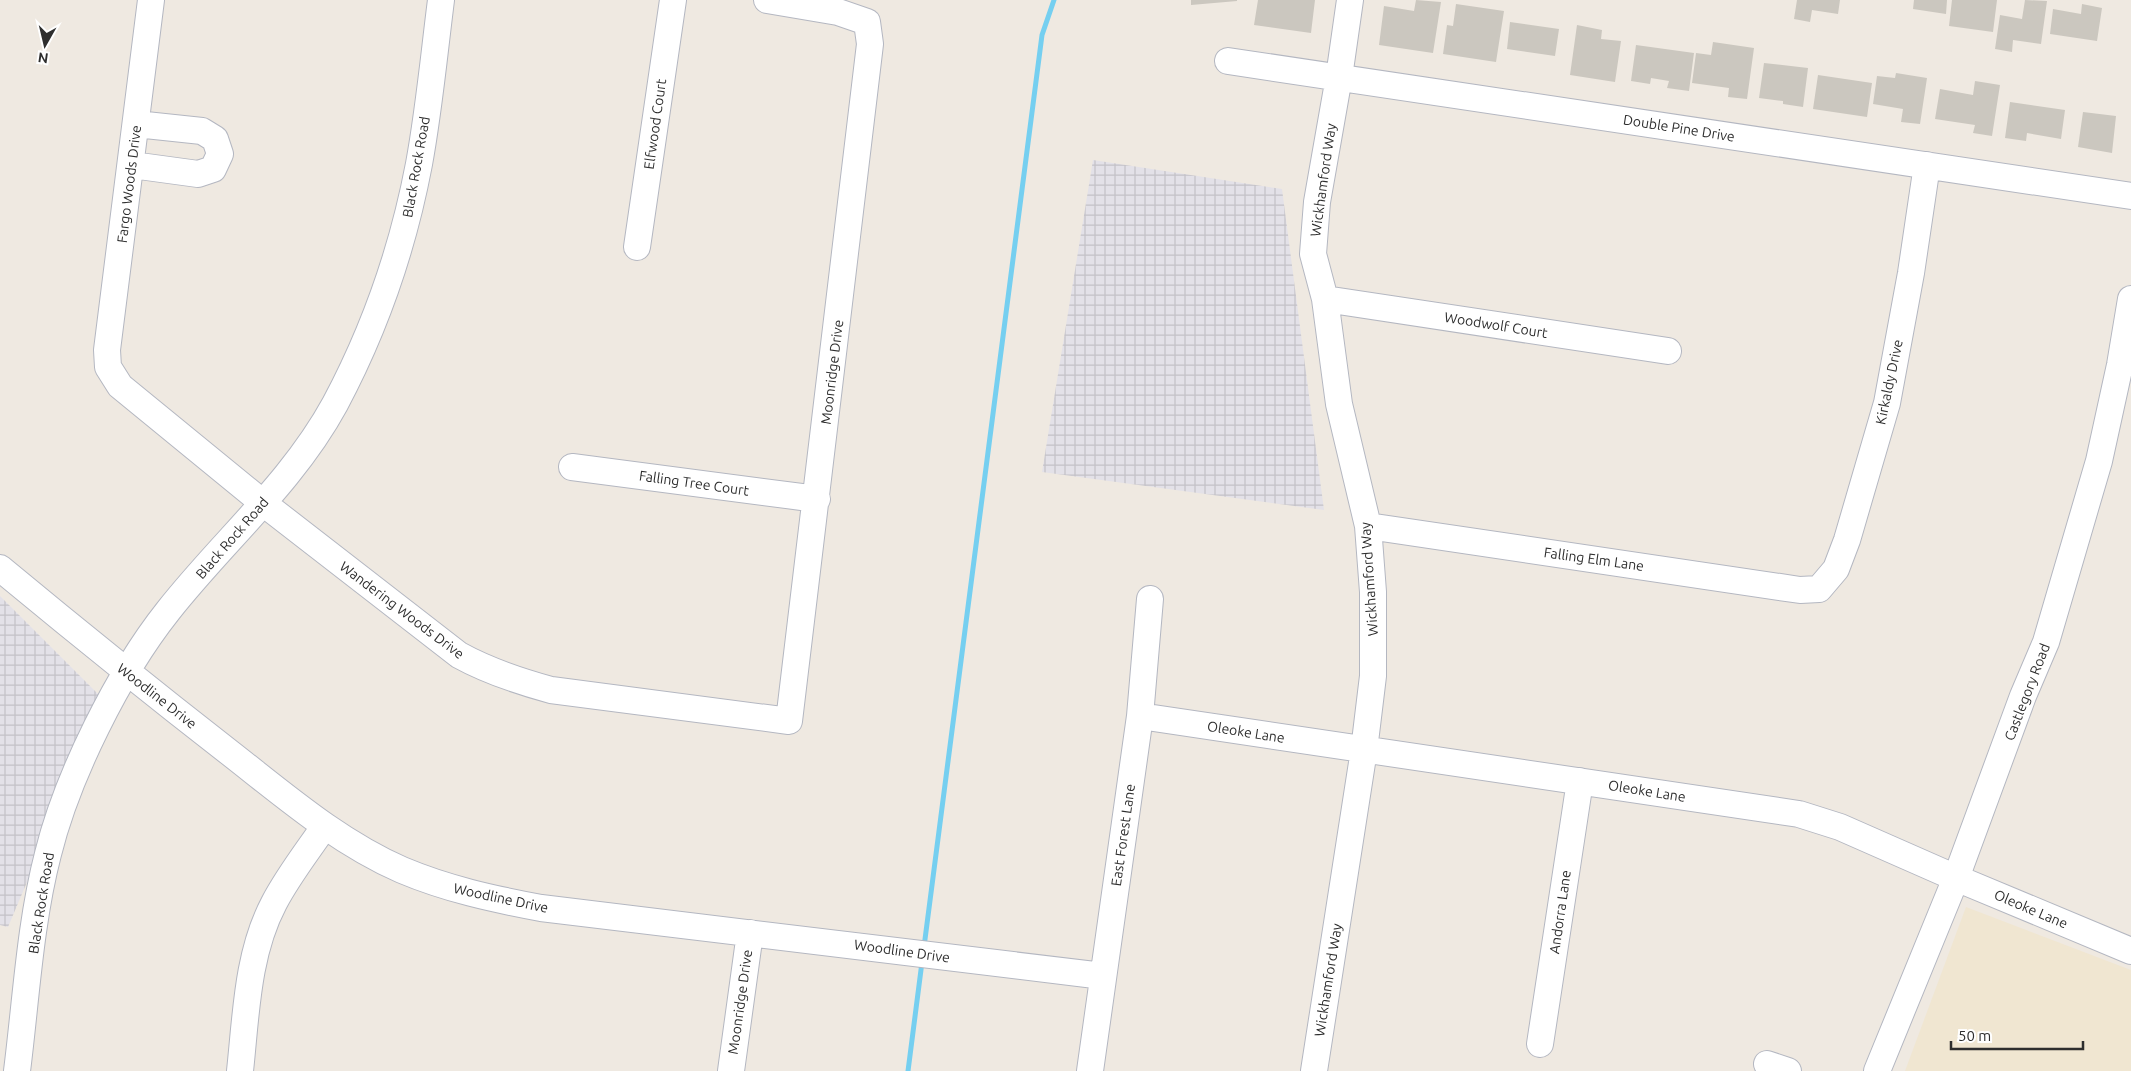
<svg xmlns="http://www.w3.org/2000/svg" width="2131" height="1071" viewBox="0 0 2131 1071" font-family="Ubuntu,sans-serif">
	<defs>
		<pattern id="industrial-grid" width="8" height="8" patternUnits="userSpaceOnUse" patternTransform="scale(1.25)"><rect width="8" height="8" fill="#e3e1e8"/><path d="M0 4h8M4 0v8" fill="none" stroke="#c3c1c7"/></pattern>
	</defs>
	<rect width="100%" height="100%" fill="#efe9e1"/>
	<path fill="url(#industrial-grid)" d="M1093,160l189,29 42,321 -282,-38z
		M0,596l104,104 -96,227 -8,-2z"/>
	<path fill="#f0e6d1" d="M1966,907l165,63v101h-226z"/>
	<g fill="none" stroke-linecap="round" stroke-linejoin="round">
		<path stroke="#75cff0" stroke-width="5" d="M924,947l118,-912 12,-35
			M908,1071l14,-109"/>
	</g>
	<path fill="#cbc7bf" d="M1191,0h46v1l-46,4z
		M1258,0h57l-4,33 -57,-8z
		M1416,0l25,2 -8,51 -54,-8 5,-39 30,5z
		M1797,0h43l-2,14 -26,-4 -2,12 -16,-3z
		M1914,0h33l-1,14 -33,-5z
		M1952,0h45l-4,32 -44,-6z
		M2025,0l22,1 -6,43 -28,-4 -1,12 -17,-3 5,-34 22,4z
		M1456,4l48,7 -8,51 -53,-8 4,-29 6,1z
		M2082,4l20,4 -5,33 -47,-7 3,-25 28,5z
		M1510,22l49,7 -4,27 -48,-7z
		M1577,25l25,5 -1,9 20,2 -6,41 -45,-7z
		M1713,42l41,6 -7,51 -19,-2 1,-9 -37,-5 4,-30 15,2z
		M1636,45l58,8 -5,38 -22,-3 2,-7 -18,-3 -1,6 -19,-3z
		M1764,63l44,5 -5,39 -20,-3v-3l-24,-3z
		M1896,73l31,5 -7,46 -19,-2 2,-13 -30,-5 4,-28 18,2z
		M1818,75l54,8 -5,34 -54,-8z
		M1975,81l25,4 -8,51 -19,-3 2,-8 -40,-6 5,-30 33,6z
		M2010,102l55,8 -4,29 -34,-6 -1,8 -21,-3z
		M2083,112l33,4 -4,37 -34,-6z"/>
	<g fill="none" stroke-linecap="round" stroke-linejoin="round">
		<g stroke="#b4b7c1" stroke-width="28">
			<path id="minor" d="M151,0l-44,350 1,17 12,19 143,117 196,152c29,16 59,26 92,35l238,31 81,-677 -3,-22 -29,-10 -71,-12
				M1228,61l903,135
				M132,165l66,9 15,-5 7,-15 -5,-15 -13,-8 -66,-7
				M637,247l36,-247
				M1325,299l343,52
				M572,467l245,32
				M1368,526l432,64 19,-1 17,-20 11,-29 40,-137 24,-130 16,-108
				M0,568c76,63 153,125 230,185 55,43 108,89 172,117 45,19 91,29 139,38l562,68
				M1140,716l659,98 41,13 116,51 175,73
				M1540,1044l40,-263
				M1767,1064l21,7
				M17,1071c9,-71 13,-148 31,-217 19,-77 70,-180 120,-243 55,-70 124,-128 167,-207 40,-75 68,-156 84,-240 10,-54 15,-109 22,-164
				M240,1071c6,-55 7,-117 34,-168 14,-27 33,-51 50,-76
				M731,1071l19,-138
				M1090,1071l50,-355 10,-117
				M1314,1071l50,-321 9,-74v-84l-5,-66 -29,-122 -14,-105 -12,-45 4,-52 22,-125 11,-77
				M1877,1071l79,-193 67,-182 23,-54 53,-181 21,-96 11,-66"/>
		</g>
		<use href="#minor" stroke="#fff" stroke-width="26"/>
	</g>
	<g text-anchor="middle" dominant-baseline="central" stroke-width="5" stroke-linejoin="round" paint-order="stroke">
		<g font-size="14" fill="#2e2e2e" stroke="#fff">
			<text transform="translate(655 124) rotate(-82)">Elfwood Court</text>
			<text transform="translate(1679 128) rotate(9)">Double Pine Drive</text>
			<text transform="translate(416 167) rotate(-80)">Black Rock Road</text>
			<text transform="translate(1323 180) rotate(-82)">Wickhamford Way</text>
			<text transform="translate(129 184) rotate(-83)">Fargo Woods Drive</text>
			<text transform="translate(1496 325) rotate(9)">Woodwolf Court</text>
			<text transform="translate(832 372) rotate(-83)">Moonridge Drive</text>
			<text transform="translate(1889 382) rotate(-78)">Kirkaldy Drive</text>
			<text transform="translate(694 483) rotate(8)">Falling Tree Court</text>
			<text transform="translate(232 538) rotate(-49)">Black Rock Road</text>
			<text transform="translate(1594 559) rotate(8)">Falling Elm Lane</text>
			<text transform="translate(1369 579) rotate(-94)">Wickhamford Way</text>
			<text transform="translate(402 610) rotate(37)">Wandering Woods Drive</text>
			<text transform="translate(2027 692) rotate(-69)">Castlegory Road</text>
			<text transform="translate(157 696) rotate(38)">Woodline Drive</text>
			<text transform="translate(1246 732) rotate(9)">Oleoke Lane</text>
			<text transform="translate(1647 791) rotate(9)">Oleoke Lane</text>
			<text transform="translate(1123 835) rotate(-82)">East Forest Lane</text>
			<text transform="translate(501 898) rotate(12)">Woodline Drive</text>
			<text transform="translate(41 903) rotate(-81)">Black Rock Road</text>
			<text transform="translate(2031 909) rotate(23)">Oleoke Lane</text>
			<text transform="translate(1560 912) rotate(-82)">Andorra Lane</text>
			<text transform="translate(902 951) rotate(8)">Woodline Drive</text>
			<text transform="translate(1328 980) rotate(-81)">Wickhamford Way</text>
			<text transform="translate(740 1002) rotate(-82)">Moonridge Drive</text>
		</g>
	</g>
	<g transform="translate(45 45) rotate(188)" stroke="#ffffff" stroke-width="4" paint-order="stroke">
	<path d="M0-4L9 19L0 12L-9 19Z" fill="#2e2e2e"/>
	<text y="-8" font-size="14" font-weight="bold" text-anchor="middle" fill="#2e2e2e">N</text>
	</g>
	<path d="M1951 1041v8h132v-8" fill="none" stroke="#2e2e2e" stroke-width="2.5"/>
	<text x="1958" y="1041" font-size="15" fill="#2e2e2e" stroke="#ffffff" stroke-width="4" paint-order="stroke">50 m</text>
</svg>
